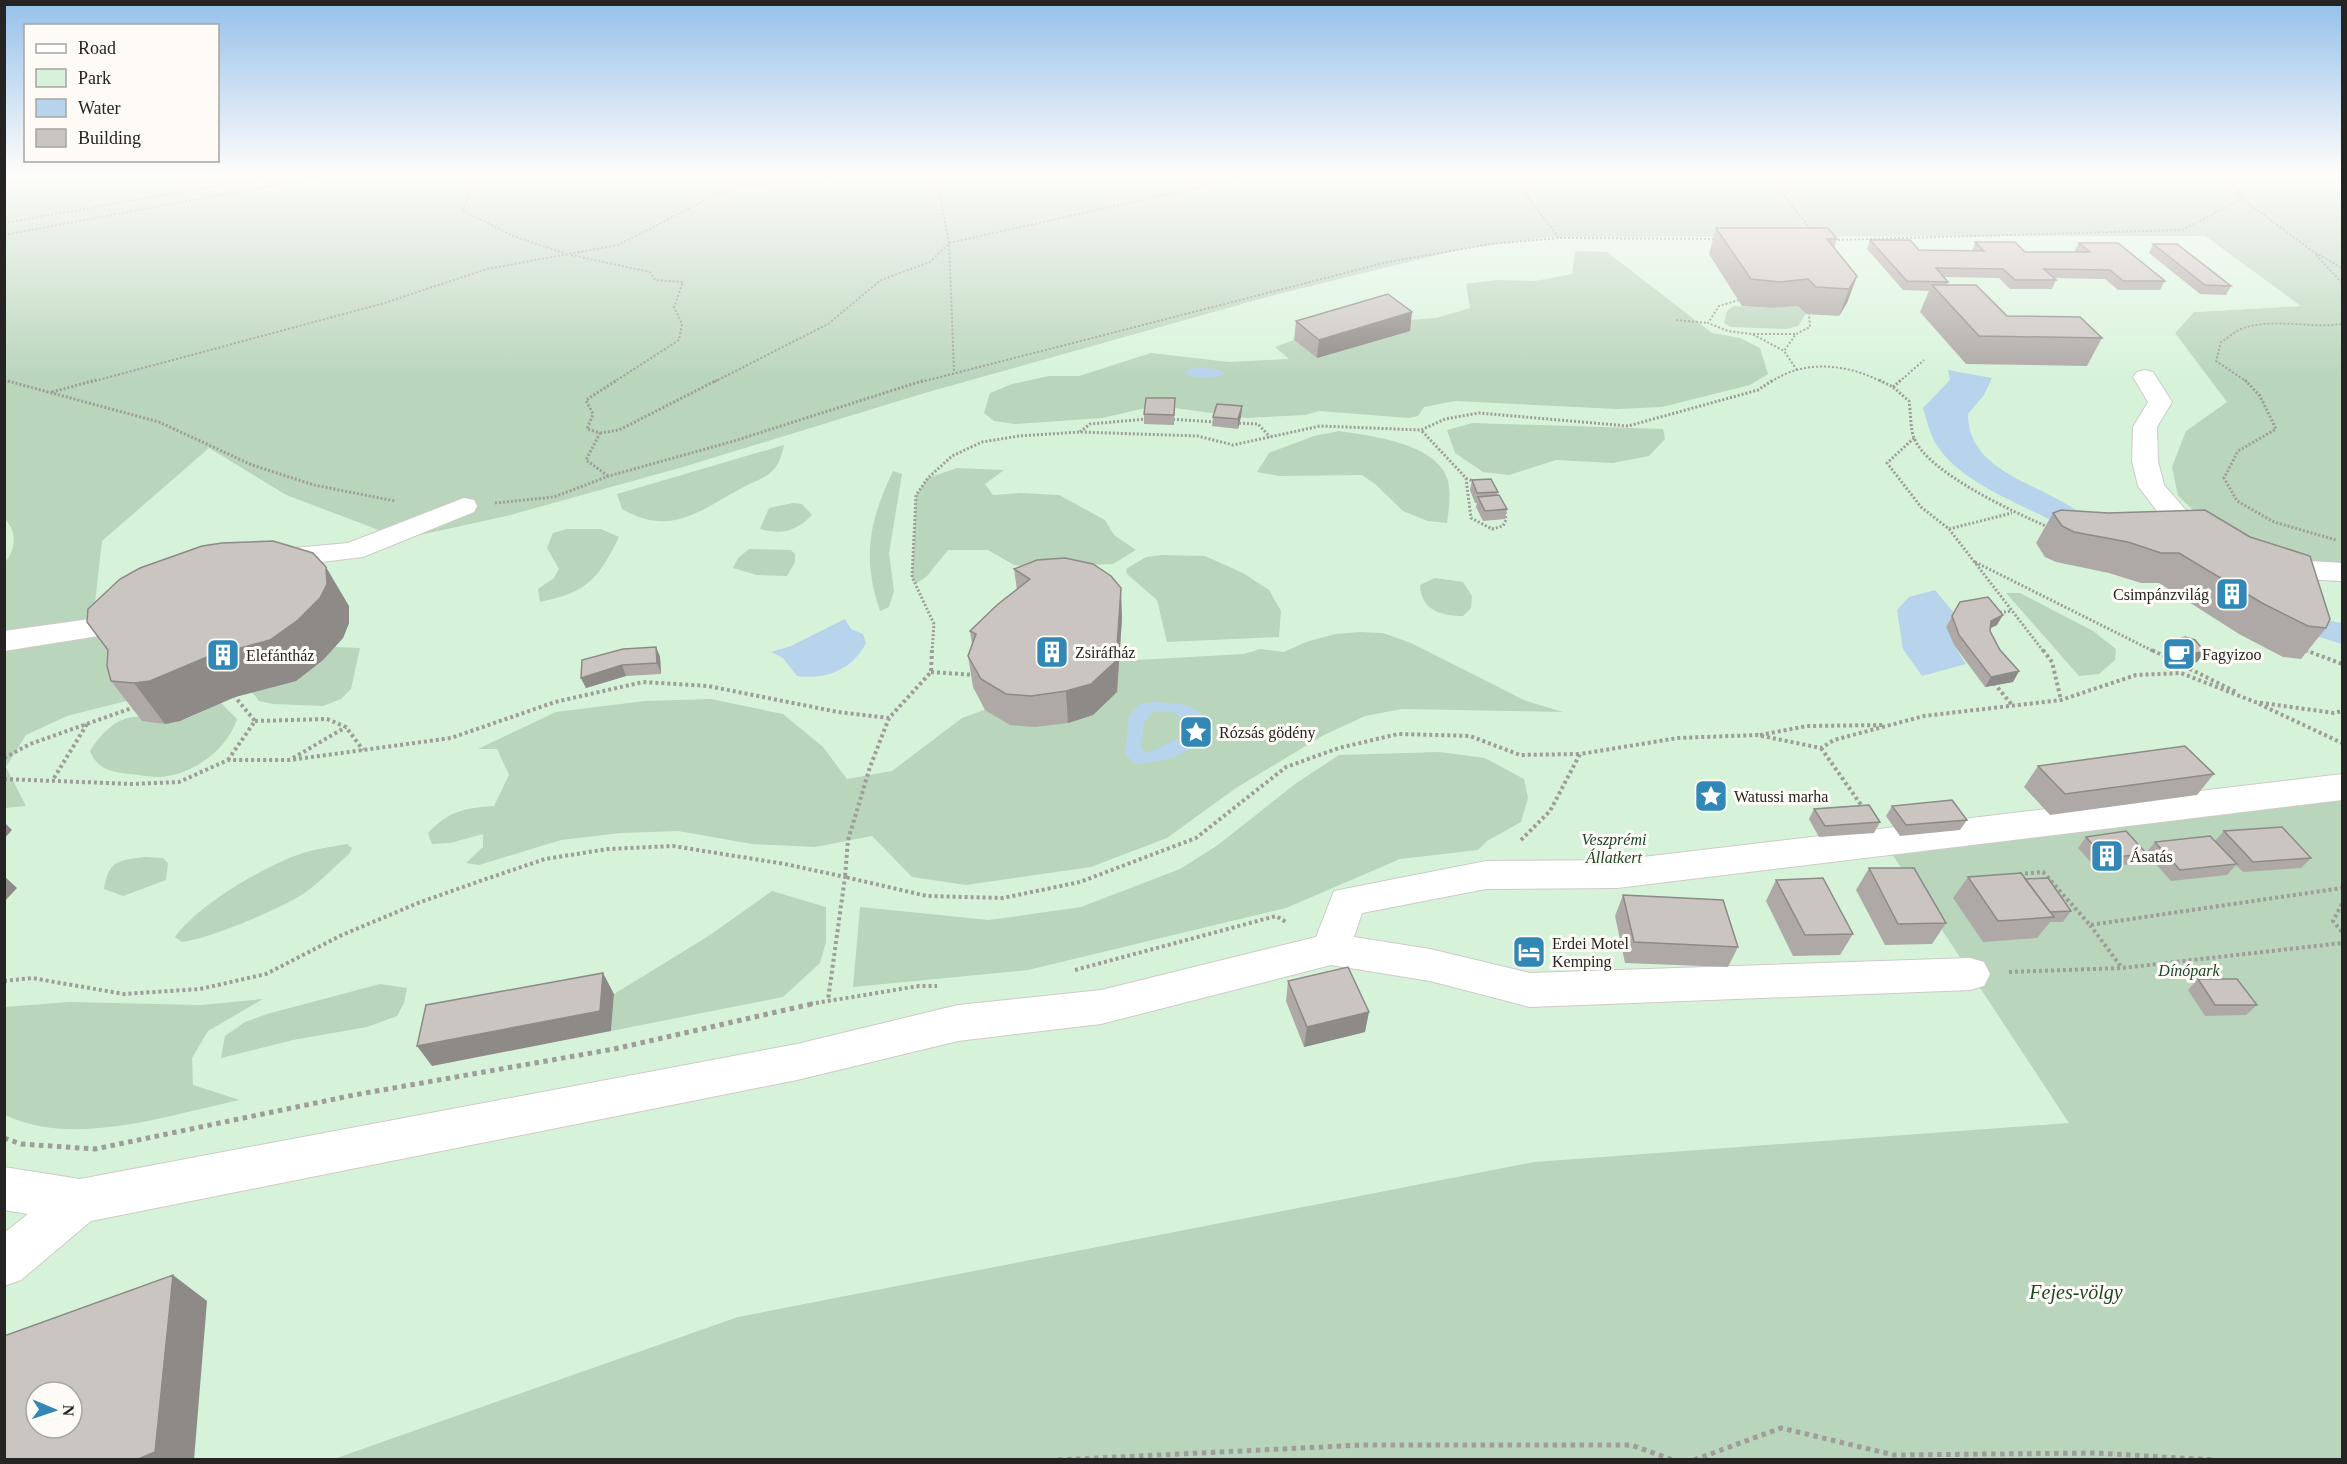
<svg xmlns="http://www.w3.org/2000/svg" width="2347" height="1464" viewBox="0 0 2347 1464" font-family="'Times New Roman',serif">
	<rect width="100%" height="100%" fill="#fefbf6"/>
	<path fill="#d6f3da" fill-rule="evenodd" d="M2205,236l97,70 -108,6 -19,21 53,69 -42,29 91,132h65v896l-2337,1v-1072l204,60 77,47 116,44 105,-23 173,-48 245,-75 350,-98 187,-46 89,-12zM36,1392h36v36h-36z"/>
	<path fill="#b9d5bc" d="M5,174h2337v389h-65l-58,-29 -41,-38 -6,-29 14,-36 41,-29 -52,-69 19,-21 107,-6 -96,-70 -654,1 -89,12 -187,46 -350,98 -245,75 -173,48 -105,23 -116,-44 -77,-47 -107,93 -7,62 43,95 -71,18 -41,19 -20,32 20,39 -21,2 -1,-245c13,-14 13,-32 0,-45z
		M1575,251l32,1 105,81 28,5 20,10 8,26 -18,11 -88,22 -45,2 -162,-8 -31,6 -6,9 -9,2 -90,-7 -14,4 -58,3 -72,-10h-29l-44,10 -87,6 -21,-3 -10,-8 6,-20 22,-9 37,-8h30l72,-23 78,9 60,-3 -14,-12 19,-7 23,18 93,-38 26,-2 34,-10 -4,-24 30,-4 39,1 37,-7z
		M1734,306l37,2 27,-2 8,8 -8,12 -12,3 -55,-2 -7,-4 3,-12z
		M1473,423l190,6 2,10 -16,17 -36,7 -57,-3 -47,15 -26,-3 -28,-19 -8,-23z
		M1339,431c32,5 99,12 109,50 3,14 1,28 -1,42l-19,-2 -25,-10 -28,-27 -13,-9 -83,1 -22,-4 12,-19 45,-17z
		M784,445c-7,34 -20,30 -46,45 -41,23 -69,46 -116,19l-5,-15z
		M957,468l47,2 -19,14 8,11 27,-2 39,2 46,25 9,15 22,15 -23,14 -81,3 -18,-2 -26,-15h-40l-21,26 -11,8 -4,-7 4,-82 12,-17z
		M893,471l9,3 -13,79 5,38 -5,16 -9,4c-18,-53 -11,-90 13,-140z
		M793,503l9,1 10,11c-16,16 -29,20 -52,14l9,-21z
		M567,529h34l18,8c-21,42 -31,55 -79,65l-2,-13 16,-11 5,-9 -12,-21 6,-15z
		M749,549l42,1 4,4v8l-8,14 -30,-1 -24,-7 5,-10z
		M1163,555l42,1 38,17 26,17 12,21 -2,26 -112,5 -10,-42 -30,-26 -1,-5 20,-12z
		M1435,578l28,4 9,14 -1,12 -8,8c-22,0 -42,-6 -43,-31z
		M2006,593h14l73,38 23,18 -1,11 -16,14 -20,2z
		M1360,632l23,1 28,10 115,58 37,11 -161,-3 -37,7 -41,19 -88,53 -69,50 -76,29 -125,18 -54,-8 -40,-41 -57,11 -63,-3 -74,-13 -57,2 -60,7 -82,25 -13,-2 17,-16v-13l-33,9 -18,1 -4,-11c21,-22 36,-25 66,-27l15,-31 -12,-26h-19l78,-37 89,-11 66,-2 72,15 40,33 24,32 45,-8 70,-53 157,-57 125,-7 16,-5 24,3 22,-10 29,-8z
		M334,647l26,1 -9,41 -10,10 -18,7 -50,-2 -14,-3 -7,-9c38,-10 56,-14 82,-45z
		M221,703l16,16c-10,31 -44,56 -78,58 -9,0 -19,-2 -28,-3 -20,-2 -33,-4 -41,-23 11,-18 29,-37 52,-34 9,1 17,7 27,6 18,-2 35,-13 52,-20z
		M1440,752l45,6 39,21 4,19 -7,24 -34,19 -9,9 -78,9 -114,49 -258,62 -175,17 7,-80 129,13 92,-13 99,-38 38,-24 77,-61 44,-29z
		M2342,800v659l-2011,1 407,-143 796,-155 535,-39 -181,-275z
		M347,844l5,4 -3,6c-15,13 -30,29 -46,40 -23,15 -94,45 -121,48l-7,-5c23,-32 85,-68 122,-82 16,-6 34,-8 50,-11z
		M144,857l19,1 5,5 -2,17 -43,16 -19,-7c5,-29 13,-28 40,-32z
		M772,891l54,16v35l-6,21 -37,34 -172,34 3,-37 93,-57z
		M380,984l27,4 -3,15 -7,13 -30,11 -74,13 -72,18 4,-22 20,-14 22,-8z
		M263,999l-55,32 -16,27 1,27 47,15c-73,15 -165,48 -235,15v-108l64,-5 132,3z"/>
	<path fill="#b8d3ec" fill-rule="evenodd" d="M1193,367l24,2 8,5c-10,5 -32,6 -41,-1z
		M1948,370l44,8 -8,17 -16,19c0,50 53,65 89,85 13,6 24,15 36,22l-25,8c-39,-22 -105,-44 -130,-82 -8,-12 -11,-26 -15,-39l27,-28z
		M1935,590l19,23 -8,14 8,18 12,19 -44,12 -19,-27 -6,-39 12,-13z
		M2295,614l47,9v21l-42,-13z
		M845,619l6,10 12,5 3,9c-14,27 -40,37 -69,33l-14,-18 -12,-6 20,-6z
		M1155,702c20,2 40,0 52,18 -1,6 -2,14 -5,19 -11,17 -47,24 -66,25l-11,-9 4,-40 10,-11zM1172,712l17,10 4,9 -45,22 -7,-4 3,-27 9,-10z"/>
	<g fill="none" stroke-linecap="round" stroke-linejoin="round">
		<g stroke="#cecac6" stroke-width="2">
			<path id="minor" d="M2145,370l8,2 19,30 -15,25 1,34 6,24 20,23 35,30 -4,6 -10,2 -10,-2 -31,-24 -26,-34 -6,-25 1,-34 15,-25 -15,-25 4,-5z
				M464,498l10,2 3,6 -3,6 -111,45 -91,11 -10,-3 -4,-6 4,-6 10,-3 76,-7z
				M2270,553l22,7 50,3v18c-20,-1 -74,-1 -86,-19l4,-6z
				M134,607l11,2 4,7 -4,7 -15,8 -126,20v-20l108,-15z
				M2342,774v26l-725,88 -131,1 -124,24 -8,24 76,12 100,24 440,-15 14,4 6,12 -6,12 -14,4 -440,17 -100,-26 -99,-16 -230,59 -143,17 -161,39 -706,141 -70,59 -17,6v-53l24,-19 -24,-4v-43l76,12 717,-135 161,-39 143,-15 215,-53 18,-46 152,-30 131,-1z"/>
		</g>
		<path stroke="#9f9d99" stroke-width="2" stroke-dasharray="2 2" stroke-linecap="butt" d="M474,174l-8,29 -5,7 52,26 51,17
			M936,174l13,69 5,128
			M1514,174l6,13 39,51
			M1767,174l44,56
			M2227,174l15,25 72,53 28,16
			M4,223l280,-49
			M4,235l329,-61
			M1834,240l348,-10 60,-31
			M571,255l79,17 5,8 28,2 -9,25 8,17 -3,16 -65,42
			M2316,255l26,28
			M1739,300l-20,6 -11,17 20,8 24,3 32,17
			M1676,320l32,3
			M1753,334h43
			M1797,370l-13,-19 12,-17 14,-7 -1,-13
			M4,380l6,2
			M91,382l290,-78 106,-35 131,-24 117,-60 50,-1 78,-10
			M714,382l114,-58 53,-44 49,-18 19,-19 309,-69
			M921,382l467,-120 103,-18 68,-6 160,1
			M1771,382c33,-23 77,-18 111,0
			M1899,382l25,-22
			M2247,382l-31,-21 5,-19c7,-4 13,-10 20,-13 31,-12 69,0 101,-5"/>
		<path stroke="#9f9d99" stroke-width="3" stroke-dasharray="2 2" stroke-linecap="butt" d="M4,380l155,42 93,43 62,20 81,16
			M1879,380l14,7 16,14c2,11 1,27 5,37 14,35 100,74 134,89
			M2245,380l15,16 16,33 -38,22 -14,27 13,23 37,21 62,18
			M1893,387l8,-7
			M52,392l44,-12
			M1169,419l47,3
			M1235,423l23,1 12,13
			M1080,432l10,-8 57,-5
			M600,433l19,-3 98,-50
			M1914,438l-27,25 34,44 28,22 95,123
			M608,476l-22,-16 14,-27 -13,-4 6,-15 -7,-14 31,-20
			M1466,478l5,40 21,11 11,-3 3,-6 -1,-9
			M1475,482l-9,-4 -45,-48 24,-11 34,-6 149,13 130,-36 15,-10
			M495,503l59,-6 55,-21 125,-35 191,-61
			M1949,529l63,-16
			M1975,562l180,90
			M1996,613l16,-2
			M2305,650l4,2
			M932,652l2,-28 -22,-47 4,-82 12,-17 24,-22 30,-14 37,-6 61,-4 118,4 35,9 87,-19 101,4"/>
		<path stroke="#9f9d99" stroke-width="4" stroke-dasharray="3 3" stroke-linecap="butt" d="M932,650l-1,22 -42,46 -19,49 -22,73 -3,37 82,19 76,2 77,-16 116,-44 90,-71 53,-19 59,-14 72,2 50,19 60,-1
			M2043,650l9,12 9,38
			M2152,650l84,42
			M2305,650l37,14
			M931,672l45,3
			M1994,683l18,22
			M2259,704l83,39
			M255,721l72,-2 19,8 17,23
			M1760,735l47,-9 77,-1
			M1821,748l43,61
			M4,758l26,-14 105,-37
			M293,758l53,-31
			M228,760l27,-39 -20,-24
			M54,778l33,-54
			M4,779l129,5 46,-2 49,-22h62l161,-22 104,-36 88,-20 65,4 130,26 51,6
			M1521,840l29,-29 30,-57 98,-16 79,-3 64,13 13,-8 90,-24 137,-16 75,-25 45,-2 74,29 79,11 8,-2
			M2019,874l24,-2 47,53 252,-37
			M2342,904l-9,17 9,11
			M2090,925l32,43
			M1075,970l201,-54 10,6
			M2009,972l113,-4 220,-25
			M4,981l28,-3 92,16 76,-5 66,-15 76,-39 76,-32 65,-23 62,-21 63,-10 65,-3 112,18 60,13 -17,123
			M810,1004l109,-18h18"/>
		<path stroke="#9f9d99" stroke-width="5" stroke-dasharray="4.5 4.5" stroke-linecap="butt" d="M4,1138l17,6 74,5 259,-54 260,-46 202,-46
			M1058,1460l304,-15h269l42,15
			M1694,1460l87,-32 113,27 201,-2 119,7"/>
		<use href="#minor" fill="#fff" fill-rule="evenodd"/>
	</g>
	<path fill="#aea9a6" d="M1716,228l121,11 -3,9 23,28 -10,27 -8,13 -33,-2 -8,-8 -27,2 -29,-2 -33,-52z
		M1870,240l49,10 53,1 3,-9 50,10h49l5,-9 86,38 -5,9h-42l-13,-11 -51,-1 2,2 -4,9h-42l-11,-11 -55,-1 4,5 -1,3 60,31 95,22 -15,28 -121,-2 -46,-52 9,-21 -26,-1 -36,-41z
		M2153,244l78,42 -5,9 -26,-1 -51,-41z
		M1296,321l114,10 -93,27 -23,-18z
		M1175,398l-1,27 -30,-1v-10z
		M1242,406l-1,10 -3,13 -26,-3 1,-9z
		M1472,480l26,12 -1,3 10,14 -2,10 -22,2 -7,-14 1,-4h-2l-5,-13z
		M2053,513h55l218,115 -25,31 -18,-2 -44,-23 -80,-51h-18l-32,-10 -53,-11 -11,-5 -9,-14z
		M1014,569l108,49 -5,74 -24,23 -25,8 -33,4 -25,-2 -25,-15 -12,-23 -5,-31 4,-12 -2,-13 47,-41z
		M1960,602l37,23 -7,3v3l10,19 19,21 -6,11 -28,5 -31,-42 -8,-18z
		M349,606v17l-6,15 -20,22 -27,21 -61,16 -55,24 -15,3 -23,-3 -31,-40 -3,-30 -21,-29z
		M2174,641l31,11 -8,10 -10,2 -19,-8 -2,-5z
		M656,647l4,10 1,17 -35,2 -40,12 -5,-10z
		M2038,766l176,8 -17,21 -147,20 -26,-28z
		M1892,806l75,14 -7,10 -60,6 -14,-20z
		M1814,809l66,13 -6,11 -55,4 -10,-18z
		M2224,831l87,27 -10,10 -58,4 -7,-7 -9,10 -56,6 -25,-28 9,-11 60,-1z
		M2086,837l60,16 -9,10 -40,6 -19,-21z
		M1869,868l77,55 -14,21 -47,1 -29,-55z
		M1968,877l57,2 46,32 -8,11h-13l-13,16 -54,4 -30,-44z
		M1776,880l77,54 -13,21 -47,1 -27,-55z
		M1623,895l115,52 -10,20 -103,-4 -10,-47z
		M2198,979l59,26 -11,10 -41,1 -17,-26z
		M1288,981l77,51 -61,15 -18,-46z"/>
	<path fill="#8d8a87" d="M1857,276l-10,27 -8,13 10,-27z
		M1412,312l-2,19 -93,27 2,-18z
		M1242,406l-1,10 -3,13v-10z
		M326,567l23,39v17l-6,15 -20,22 -27,21 -61,16 -55,24 -15,3 -31,-41z
		M1121,588l1,30 -5,74 -24,23 -25,8 -2,-32z
		M2003,615l-6,10 -12,6 6,-10z
		M656,647l4,10 1,17 -4,-11z
		M2205,652l-8,10 -10,2 8,-11z
		M622,665l4,11 -40,12 -5,-10z
		M2019,671l-6,11 -28,5 6,-10z
		M4,822l8,8 -8,9z
		M4,876l13,12 -13,14z
		M603,973l11,21 -3,37 -179,35 -15,-20z
		M1369,1012l-4,20 -61,15 3,-20z
		M173,1275l34,26 -13,159h-58z"/>
	<path fill="#cac5c1" stroke="#8d8a87" stroke-width="1.5" fill-rule="evenodd" d="M1716,228h112l9,11h-10l30,37 -8,13 -33,-2 -8,-8 -28,3 -29,-3z
		M1870,240h40l9,10 65,1 -9,-9h40l10,10h65l-11,-9h39l47,38h-42l-13,-11 -66,-1 12,11h-41l-12,-11 -67,-1 12,14 -41,-1z
		M2153,244h24l54,42 -26,-1z
		M1932,285h44l31,31 73,1 22,21 -123,-2z
		M1388,294l24,18 -93,28 -23,-19z
		M1146,398h29l-1,17 -30,-1z
		M1217,404l25,2 -4,13 -25,-2z
		M1491,479l7,13 -21,1 -5,-13z
		M1499,495l8,14 -22,2 -7,-14z
		M2061,510l47,3 97,-3 45,27 60,19 20,63 -4,9 -18,-2 -46,-23 -83,-50h-18l-33,-11 -54,-10 -12,-6 -9,-13z
		M273,541l40,12 13,14 1,17 -7,14 -22,22 -28,20 -63,17 -57,24 -16,2 -23,-2 -4,-15 1,-16 -21,-28 1,-13 32,-30 20,-11 62,-22 20,-3z
		M1065,558l28,6 18,12 10,12 -5,73 -25,23 -25,7 -35,5 -25,-2 -25,-15 -13,-23 8,-22 -6,-3 27,-26 33,-26 -16,-10 23,-9z
		M1988,597l15,18 -12,6 -1,10 10,19 19,21 -28,6 -32,-42 -7,-19 8,-14z
		M2185,637l10,3 10,12 -10,1 -19,-7 -2,-5z
		M656,647l1,16 -35,2 -41,13 1,-18 41,-11z
		M2185,746l29,28 -149,20 -27,-28z
		M1952,800l15,20 -61,5 -14,-19z
		M1869,805l11,17 -55,4 -11,-17z
		M2282,827l29,31 -58,4 -29,-31z
		M2126,831l20,22 -41,6 -19,-22z
		M2210,836l27,28 -57,6 -25,-28z
		M1869,868h45l32,55 -48,1z
		M2021,873l33,44 -56,4 -30,-44z
		M1823,878l30,56 -48,1 -29,-55z
		M2048,878l23,33 -21,1 -25,-33z
		M1623,895l100,5 15,47 -104,-5z
		M1348,967l21,45 -62,15 -19,-46z
		M603,973l-3,38 -183,35 9,-41z
		M2198,979h39l20,26h-42z
		M173,1275l-18,177 -19,8h-132v-124zM36,1392h36v36h-36z"/>
	<linearGradient id="sky" x2="0" y2="1"><stop stop-color="#95c0ea"/><stop offset="0.46" stop-color="#fffdfb"/><stop offset="1" stop-color="#fffdfb" stop-opacity="0"/></linearGradient>
	<rect width="2347" height="379" fill="url(#sky)"/>
	<defs>
		<g id="building-square" transform="scale(1.725)"><rect x="-9" y="-9" width="18" height="18" rx="4" fill="#3187b6" stroke="#fefbf6"/><path d="M-4-6H4V6H1V3H-1V6H-4ZM-2.5-4.3h1.7v1.8h-1.7ZM.8-4.3h1.7v1.8H.8ZM-2.5-1h1.7V.8h-1.7ZM.8-1h1.7V.8H.8Z" fill="#fff"/></g>
		<g id="cafe-square" transform="scale(1.725)"><rect x="-9" y="-9" width="18" height="18" rx="4" fill="#3187b6" stroke="#fefbf6"/><path d="M-5.5-4.5H6V0H3Q3 3.5 0 3.5H-2.5Q-5.5 3.5-5.5 0ZM3-3.2v2h1.7v-2ZM-6 4.5H4V6H-6Z" fill="#fff"/></g>
		<g id="sight-square" transform="scale(1.725)"><rect x="-9" y="-9" width="18" height="18" rx="4" fill="#3187b6" stroke="#fefbf6"/><path d="M0-6L1.8-2.2L6-1.7L2.9 1.2L3.7 5.4L0 3.3L-3.7 5.4L-2.9 1.2L-6-1.7L-1.8-2.2Z" fill="#fff"/></g>
		<g id="hotel-square" transform="scale(1.725)"><rect x="-9" y="-9" width="18" height="18" rx="4" fill="#3187b6" stroke="#fefbf6"/><path d="M-6-4.5h1.5V1H6V5H4.5V3h-9V5H-6ZM-4 0a1.8 1.8 0 1 1 3.6 0ZM.5 0V-2.5h3Q6-2.5 6 0Z" fill="#fff"/></g>
	</defs>
	<g fill-rule="evenodd">
		<use href="#building-square" x="2232" y="594"/>
		<use href="#building-square" x="1052" y="652"/>
		<use href="#cafe-square" x="2179" y="654"/>
		<use href="#building-square" x="223" y="655"/>
		<use href="#sight-square" x="1196" y="732"/>
		<use href="#sight-square" x="1711" y="796"/>
		<use href="#building-square" x="2107" y="856"/>
		<use href="#hotel-square" x="1529" y="952"/>
	</g>
	<g text-anchor="middle" dominant-baseline="central" stroke-width="6" stroke-linejoin="round" paint-order="stroke">
		<g font-size="16" fill="#252422" stroke="#fefbf6" text-anchor="start">
			<text x="2209" y="594" text-anchor="end">Csimpánzvilág</text>
			<text x="1075" y="652">Zsiráfház</text>
			<text x="2202" y="654">Fagyizoo</text>
			<text x="246" y="655">Elefántház</text>
			<text x="1219" y="732">Rózsás gödény</text>
			<text x="1734" y="796">Watussi marha</text>
			<text x="2130" y="856">Ásatás</text>
			<text x="1552" y="943">Erdei Motel<tspan x="1552" dy="18">Kemping</tspan></text>
		</g>
		<g font-size="16" font-style="italic" fill="#1b4725" stroke="#fefbf6">
			<text x="1614" y="839">Veszprémi<tspan x="1614" dy="18">Állatkert</tspan></text>
			<text x="2189" y="970">Dínópark</text>
		</g>
		<g font-size="20" font-style="italic" fill="#1b4725" stroke="#fefbf6">
			<text x="2076" y="1292">Fejes-völgy</text>
		</g>
	</g>
	<rect width="2347" height="1464" fill="none" stroke="#252422" stroke-width="12"/>
	<rect x="24" y="24" width="195" height="138" fill="#fefbf6" stroke="#a7a5a1" stroke-width="1.5"/>
	<rect x="36" y="44" width="30" height="9" fill="#ffffff" stroke="#a7a5a1" stroke-width="1.5"/>
	<text x="78" y="54" font-size="18" fill="#252422">Road</text>
	<rect x="36" y="69" width="30" height="18" fill="#d6f3da" stroke="#a7a5a1" stroke-width="1.5"/>
	<text x="78" y="84" font-size="18" fill="#252422">Park</text>
	<rect x="36" y="99" width="30" height="18" fill="#b8d3ec" stroke="#a7a5a1" stroke-width="1.5"/>
	<text x="78" y="114" font-size="18" fill="#252422">Water</text>
	<rect x="36" y="129" width="30" height="18" fill="#cac5c1" stroke="#a7a5a1" stroke-width="1.5"/>
	<text x="78" y="144" font-size="18" fill="#252422">Building</text>
	<g transform="translate(54 1410) rotate(92)"><circle r="28" fill="#fefbf6" stroke="#a7a5a1" stroke-width="1.5"/>
	<path d="M0-4.5L10 22L0 15L-10 22Z" fill="#3187b6"/>
	<text y="-9" font-size="16" font-weight="bold" text-anchor="middle" fill="#252422">N</text>
	</g>
</svg>
